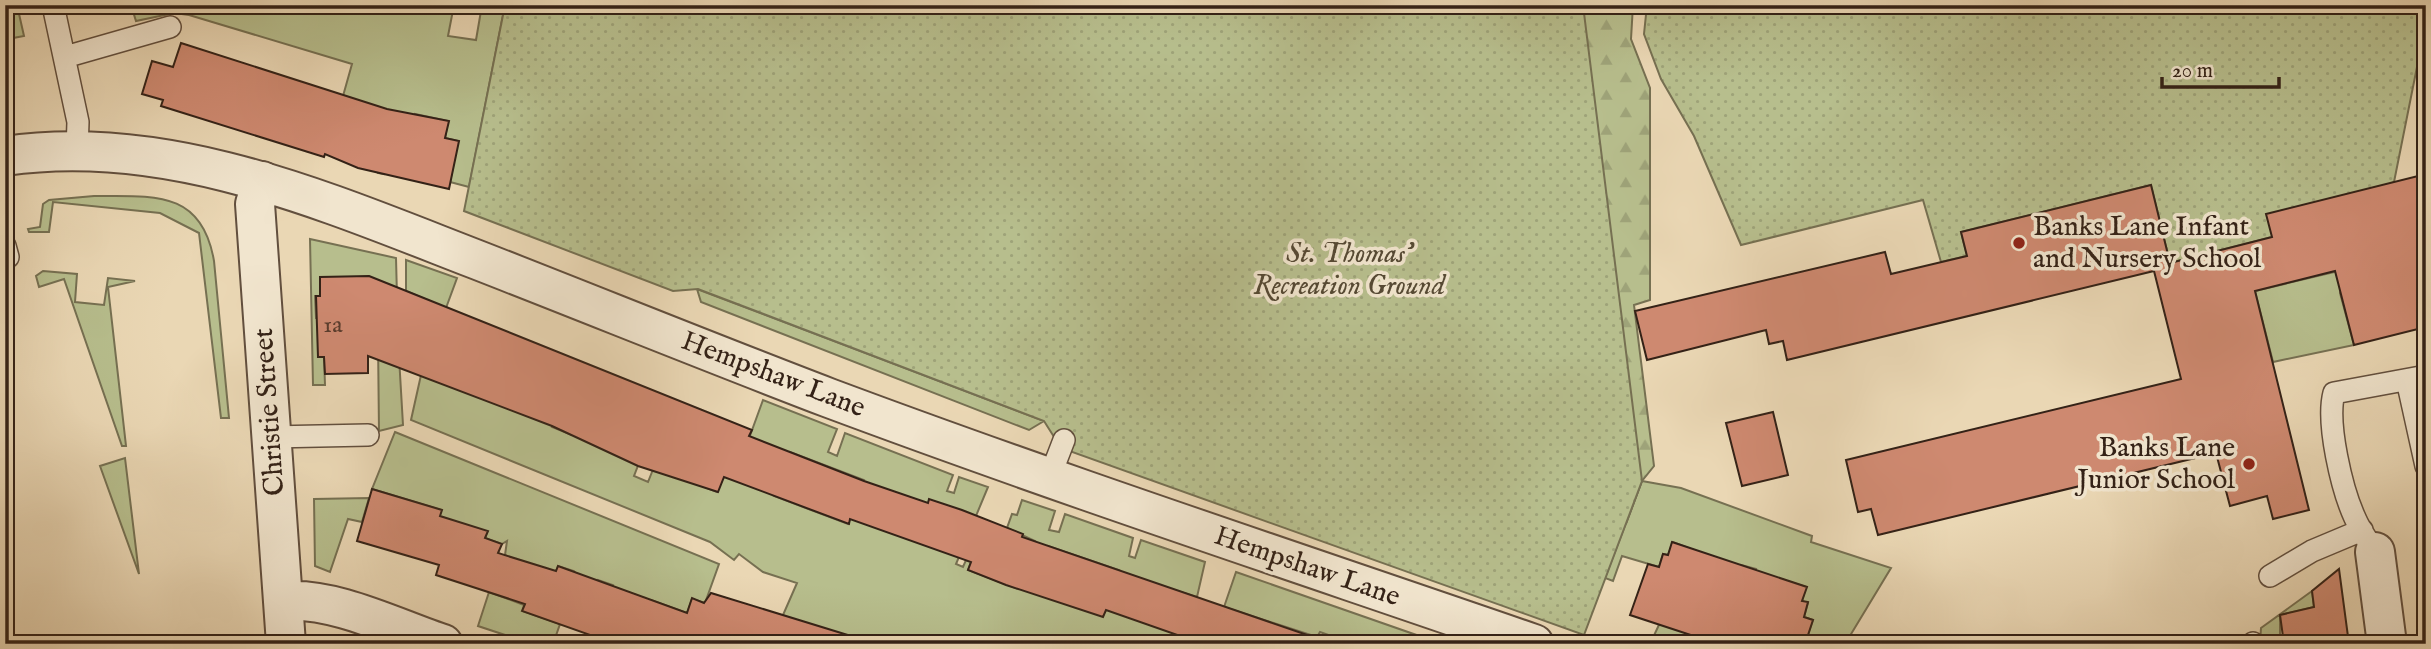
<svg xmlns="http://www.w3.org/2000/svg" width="2431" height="649" viewBox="0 0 2431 649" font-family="'IM FELL English',serif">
	<defs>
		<pattern id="forest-firs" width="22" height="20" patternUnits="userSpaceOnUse" patternTransform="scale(1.75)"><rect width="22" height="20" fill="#b7be8d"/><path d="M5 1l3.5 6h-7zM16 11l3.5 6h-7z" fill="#9ea379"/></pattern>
		<pattern id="park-dots" width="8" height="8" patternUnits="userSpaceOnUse" patternTransform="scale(1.75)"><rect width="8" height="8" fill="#b7be8d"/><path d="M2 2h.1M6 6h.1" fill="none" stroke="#9ea379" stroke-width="1.8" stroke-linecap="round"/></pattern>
	</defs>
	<rect width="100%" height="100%" fill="#ead7b4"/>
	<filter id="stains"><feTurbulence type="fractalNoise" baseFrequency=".00286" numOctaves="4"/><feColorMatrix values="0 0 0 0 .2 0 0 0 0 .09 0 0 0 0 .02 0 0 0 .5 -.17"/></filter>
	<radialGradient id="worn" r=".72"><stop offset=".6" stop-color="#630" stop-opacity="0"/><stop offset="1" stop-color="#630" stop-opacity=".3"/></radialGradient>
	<path fill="#b7be8d" stroke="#767052" stroke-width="2" fill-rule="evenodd" d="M5,5h12l7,31 -11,2z
		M131,5h323l-6,31 28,4 6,-35h23l-36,182 -19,-5 8,-41 -13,-3 3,-17 -33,-7 -4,15 -15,-3 -12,48 -6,-1 12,-48 -47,-29 9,-32 -163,-49 -15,-2 -38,8z
		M94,196c60,0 108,-6 120,65l15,157h-8l-22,-185 -39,-20 -107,-11 -4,30h-20l-1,-3 12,-2 3,-23 6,-4z
		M310,239l86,19 1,39 -82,-1 1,22h6l-4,39h6l1,28h-12z
		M406,260l51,18 -11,30 -40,-17z
		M2347,269l-7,24 14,52 -81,17 -18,-71z
		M43,271l34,3 -2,28 29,3 4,-27 27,3 -27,6 18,159h-4l-58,-167 -25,8 -3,-11z
		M697,289l347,132 -15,9 -328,-128z
		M378,340h20l5,85 -24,6z
		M421,375l135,43 -4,9 20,8 76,5 -14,36 14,6 6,-15 63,25 9,-21 10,3 27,-74 74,29 -9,23 9,4 8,-23 108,42 -6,16 7,2 5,-16 29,10 -32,77 7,3 3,-7 5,2 -3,8 50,19 17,-48 -28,-13 5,-14 5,1 5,-15 33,11 -6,19 10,2 6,-18 68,24 -4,18 6,2 6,-18 64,22 -8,35 -32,-10 40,57h-393l-29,-29 14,-32 -34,-11 -24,-18 -5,6 -24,-18 -299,-122zM790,452l74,28 -16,44 -74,-28zM1048,546l71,24 -16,46 -70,-24z
		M395,432l324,132 -14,39 -13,-4 -5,14 -36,-13 -43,-2 5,-13 -15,-5 -4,13 -20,-22 -16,-5 -4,12 -49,-23 2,-14 -5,3 -17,-6 2,-6 -54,5 8,-27 -69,-21z
		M125,458l14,116 -39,-108z
		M1642,481l39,7 131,48 -1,6 80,26 -46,76h-40l8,-24 -9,-3 4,-14 -6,-2 4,-14 -25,-8 -35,19 10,-29 -15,-4 -4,8 -34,8 -21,63h-32l44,-94 -21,-8 -5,13 -5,-1 -4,13 -37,-11 -9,25 -8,-3z
		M369,498l-7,24 -14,-3 -18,53 -15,-6 -1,-67z
		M1236,572l192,67 -1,5h-93v-7l-14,-5 -3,5 -93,-30z
		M2312,591l2,16 -34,8v24l-20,5 1,-16z
		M489,592l35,13 -1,6 37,13 -7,20h-21l-54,-18z"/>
	<path fill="url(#forest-firs)" stroke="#767052" stroke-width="2" d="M1534,5h99l-2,34 19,49v212l-16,5 20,161 -12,15 -15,40z"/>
	<path fill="url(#park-dots)" stroke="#767052" stroke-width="2" d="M505,5h1078l59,476 -58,154 -523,-187 -17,-27 -346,-132 -25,2 -209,-80z
		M1647,5h779v17l-32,160 -122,55 -102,26 -19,-78 -190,47 6,24 -26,6 -18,-62 -182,45 -47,-109 -33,-57 -17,-45z"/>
	<path fill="#ce8970" stroke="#342217" stroke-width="2" d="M181,43l206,66 62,12 -4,17 14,3 -10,48 -91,-21 -33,-14 -1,3 -163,-51 2,-6 -21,-6 10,-33 21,6z
		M2426,174v153l-72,18 -19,-74 -80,20 54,219 -36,9 -6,-23 -37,10 -14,-53 -338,82 -7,-26 -13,3 -12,-52 335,-81 -27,-108 -367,89 -4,-19 -14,3 -3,-14 -119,30 -12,-49 250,-59 6,22 76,-18 -6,-24 190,-47 19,78 102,-26 -6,-23z
		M369,276l383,154 -3,6 115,45 64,22 1,-4 33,11 61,24 -1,3 294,101 -1,6h-112l-97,-34 -3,7 -97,-32 -38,-15 3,-8 -121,-43 -1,5 -125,-47 -6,15 -80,-26 -86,-40 -184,-70v17l-43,1 -1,-17h-6l-2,-61h4v-19z
		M1773,412l15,63 -46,11 -16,-63z
		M372,489l70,21 -2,6 48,15 -3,7 17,6 -4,9 58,18 2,-5 129,47 5,-15 12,5 7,-10 140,43 -1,8h-257l3,-7 -74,-26 3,-7 -89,-29 3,-10 -82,-24z
		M1672,542l135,45 -5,14 6,1 -4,15 9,3 -8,24h-87l-88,-29 18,-51 11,3 4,-13 5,1z
		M2339,569l10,75h-65l-4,-29 34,-8 -2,-16z"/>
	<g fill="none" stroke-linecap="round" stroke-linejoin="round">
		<g stroke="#624f3e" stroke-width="24">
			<path id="service" d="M53,5l25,117 -1,28
				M65,57l105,-30
				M5,246l3,11
				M2407,380l19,86
				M271,437l97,-2
				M1049,479l15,-39
				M2375,552c-7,-11 -15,-22 -20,-34 -13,-28 -29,-95 -21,-125l92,-17
				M2270,576l42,-25 50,-21
				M2253,644v-1"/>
		</g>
		<g stroke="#624f3e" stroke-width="42">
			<path id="minor" d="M262,181l-7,23 31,440
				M2375,552l12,92
				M285,601c49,-4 110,27 158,43"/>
		</g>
		<g stroke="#624f3e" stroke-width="42">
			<path id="tertiary" d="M5,156c163,-24 320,45 470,103 118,46 236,94 354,139 233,87 470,165 705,246"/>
		</g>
		<use href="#service" stroke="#f1e5ce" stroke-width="21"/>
		<use href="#minor" stroke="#f1e5ce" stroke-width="38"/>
		<use href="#tertiary" stroke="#f1e5ce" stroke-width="38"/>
	</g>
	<g fill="#8f2418" stroke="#f1e5ce" stroke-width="2.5">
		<circle cx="2019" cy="243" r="7"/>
		<circle cx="2249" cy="464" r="7"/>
	</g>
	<g text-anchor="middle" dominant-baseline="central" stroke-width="7" stroke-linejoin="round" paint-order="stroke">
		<g font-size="24" fill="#5a3c2d">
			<text x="333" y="325">1a</text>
		</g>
		<g font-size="28" fill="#342217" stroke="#f1e5ce" text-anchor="start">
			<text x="2033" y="227">Banks Lane Infant<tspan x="2033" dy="32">and Nursery School</tspan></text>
			<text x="2235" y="448" text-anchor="end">Banks Lane<tspan x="2235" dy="32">Junior School</tspan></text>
		</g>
		<g font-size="28" font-style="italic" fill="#554934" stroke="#f1e5ce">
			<text x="1349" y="254">St. Thomas'<tspan x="1349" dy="32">Recreation Ground</tspan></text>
		</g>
		<g font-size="28" fill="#342217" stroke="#f1e5ce">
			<text transform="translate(773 375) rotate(21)">Hempshaw Lane</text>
			<text transform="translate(270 412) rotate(-94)">Christie Street</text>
			<text transform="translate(1307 567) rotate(19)">Hempshaw Lane</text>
		</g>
	</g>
	<rect width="2431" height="649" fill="none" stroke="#ead7b4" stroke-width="28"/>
	<rect x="7" y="7" width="2417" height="635" fill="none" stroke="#342217" stroke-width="3.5"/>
	<rect x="14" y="14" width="2403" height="621" fill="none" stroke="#342217" stroke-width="2"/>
	<path d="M2162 77v10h117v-10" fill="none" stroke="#342217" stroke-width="3.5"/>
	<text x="2172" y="77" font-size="21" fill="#342217" stroke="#f1e5ce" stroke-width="5" paint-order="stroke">20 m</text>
	<rect width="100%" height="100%" filter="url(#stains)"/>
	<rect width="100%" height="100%" fill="url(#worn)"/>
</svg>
